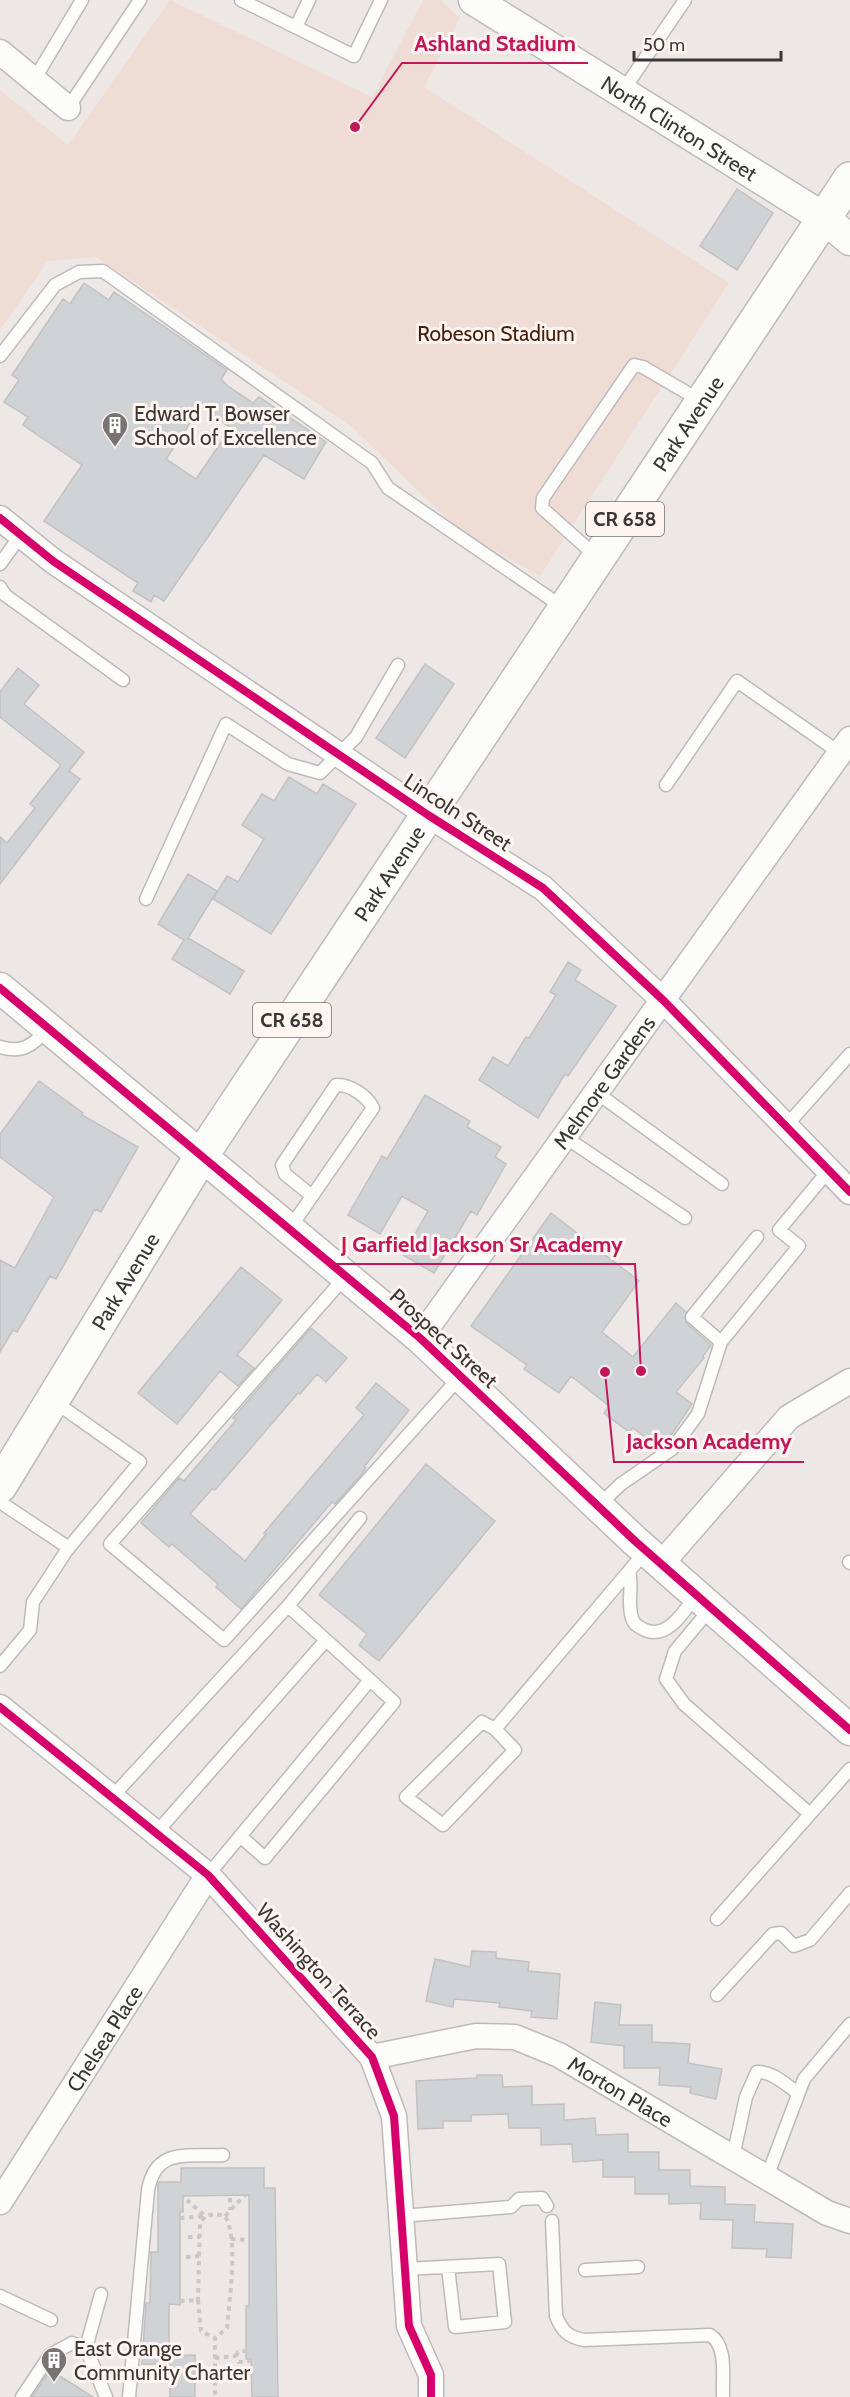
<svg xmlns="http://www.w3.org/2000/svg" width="850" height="2397" viewBox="0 0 850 2397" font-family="Cabin,sans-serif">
	<rect width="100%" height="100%" fill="#ede8e6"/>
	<path fill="#efdcd4" d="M170,0l202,97 51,-97h17l20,18 -36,69 305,196 -189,293 -83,-48 -106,-102 -255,-169 -48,4 -48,69v-240l68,55z"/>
	<path fill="#d0d3d6" stroke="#c2c1c1" stroke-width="1.5" fill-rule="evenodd" d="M737,189l36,24 -36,57 -37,-24z
		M84,283l25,17 5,-8 113,78 -6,9 7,7 25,17 6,-6 67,45 -22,37 -40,-24 -100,146 -10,-6 -3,7 -18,-11 5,-8 -94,-62 38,-56 -59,-40 5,-8 -24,-15 15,-22 -7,-5 51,-76 7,5zM201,407l30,21 -35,51 -30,-20z
		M425,664l29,20 -49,74 -29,-20z
		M18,668l21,17 -15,19 60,48 -15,19 11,8 -80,105v-47l7,6 28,-35 -5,-4 31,-39 -61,-48v-25z
		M289,777l28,17 6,-10 33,20 -85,130 -58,-35 14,-23 11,6 26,-43 -22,-14 20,-31 12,7z
		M188,874l29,17 -29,47 56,33 -14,23 -58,-35 12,-19 -26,-16z
		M568,962l13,8 -6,10 41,26 -48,70 -3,-2 -27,44 -59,-38 14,-23 15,9 18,-29 3,1 27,-43 -6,-3z
		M39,1081l44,32 -1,2 56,32 -37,65 -6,-3 -39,70 -6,-3 -33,56 -4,-2 -13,22v-92l15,8 39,-71 -54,-40v-23z
		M425,1095l45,26 -3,6 34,20 -6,10 11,7 -29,51 -6,-4 -37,62 -31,-18 25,-44 -26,-15 -22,38 -32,-19 34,-59 5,3z
		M551,1213l88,68 -37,51 31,25 43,-54 10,9v11l25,22 -8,11 1,2 -28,34 16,12 -26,39 -7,5 -26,-20 -4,4 -25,-19 5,-7 -38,-30 -12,17 -35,-24 3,-4 -56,-39z
		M241,1267l41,33 -45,55 17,13 -16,18 -18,-15 -43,53 -39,-31z
		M311,1328l36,30 -21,24 -9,-8 -17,20 -2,-1 -83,97 -2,-2 -23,26 55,47 21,-27 -2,-1 100,-118 -8,-7 20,-25 33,27 -45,57 2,1 -5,7 -26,29 -3,-2 -91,107 -25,-22 2,-3 -46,-40 -3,3 -28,-24 38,-45 5,3 52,-61 -3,-2z
		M426,1464l69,57 -116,140 -20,-16 8,-11 -48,-39z
		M472,1951l24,1v6l33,4 -1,9 32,3 -3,45 -26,-2 1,-6 -33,-4 1,-4 -46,-4 -1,8 -27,-6 9,-42 35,8z
		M595,2002l26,3 -2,20h33v17l38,2 -2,19 34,6 -6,30 -26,-6 1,-6 -32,-2 1,-17h-36v-22l-33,-4z
		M477,2075h25l1,12 29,-1v19l32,-1v16l31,-2 1,17 32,-1v18h31v18h31v16l35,1v17l30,1 -1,17 39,2 -2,34 -25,-1 1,-8 -35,-1 1,-28 -33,-1 1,-16 -32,1v-10h-34v-17h-32v-17l-30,2 -1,-18 -31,1v-17h-32l-1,-14 -37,1v6h-28v7l-25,1 -2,-48 61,-3z
		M181,2168h83v20h11l3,209h-26l-1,-38h-5v-53h3v-111l-66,1v16h-3v93l-11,-1v60h-27l4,-61h4l1,-51h7v-67l1,-3h22z
		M195,2355v42h-25l-1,-41z
		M50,2370l43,27h-61z"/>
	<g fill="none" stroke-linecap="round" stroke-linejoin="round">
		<g stroke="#bebab9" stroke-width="15">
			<path id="service" d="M241,0l113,56 27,-56
				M296,27l13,-27
				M34,80l48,-80
				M622,92l63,-92
				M68,108l72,-108
				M0,356l55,-71 24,-13 24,-1 269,192 16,25 176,120
				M597,557l-55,-49 1,-10 91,-133 9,2 58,34
				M0,564l21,-29
				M0,587l5,8 118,85
				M666,785l71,-104 103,72
				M146,899l80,-175 62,40 32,9 36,-36 42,-72
				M0,1047c22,7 33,-2 48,-18
				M597,1093l125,91
				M786,1126l64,-72
				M565,1137l120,81
				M290,1228l83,-120c-6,-12 -23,-24 -37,-23l-54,80 3,9 27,22
				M346,1276l-236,268 114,96 236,-263
				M721,1342l-29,-25 65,-80
				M0,1502l69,46
				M598,1506l23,-22 51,-35 26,-35 23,-72 78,-96 -20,-16 50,-60
				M849,1562l1,1
				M629,1571c4,16 -2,33 3,47 2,7 7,9 13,12 23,10 40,-20 51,-35
				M288,1606l72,-88
				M711,1608l-36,43 -9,28 18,25 126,110
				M0,1666l30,-36 3,-28 34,-52 73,-88 -85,-60
				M495,1729l20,21 -72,75 -37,-28 76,-75 13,7 151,-178
				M112,1797l176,-191 38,34
				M156,1833l170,-193 44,40 -162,195
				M240,1836l25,22 129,-156 -24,-22
				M717,1919l133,-150
				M717,1995l56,-61 8,-1 13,13 16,-6 40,-47
				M733,2157l13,-60 11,-25c15,-1 29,13 41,21
				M767,2177l37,-98 46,-55
				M402,2216l109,-9 8,-8 23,-1 5,8
				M552,2221l4,95c6,15 12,21 28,24l126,-5c18,11 12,42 13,62
				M405,2269l94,-5 6,58 -50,5 -7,-60
				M585,2270l53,-3
				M0,2296l51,24
				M86,2348l15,-54
				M22,2397l28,-42 22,-12 14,5 20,49
				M129,2397l19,-207c8,-43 39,-33 75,-35"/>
		</g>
		<g stroke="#bebab9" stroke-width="27">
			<g id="minor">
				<path d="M0,52l68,56"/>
				<path d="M0,518l53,43 375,254 115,73 121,113 186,191"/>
				<path id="s1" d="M420,1338l430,-599"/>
				<path d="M661,1564l128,-147 61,-36"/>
				<path d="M0,1707l208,168 164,182 22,59 15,210 22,49v22"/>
				<path id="s2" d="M372,2057l104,-21 39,1 44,18 268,158 23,8"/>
				<path id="s3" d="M0,2202l208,-327"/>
			</g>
		</g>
		<g stroke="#bebab9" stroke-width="33">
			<g id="tertiary">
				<path id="s4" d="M474,0l350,218 26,22"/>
				<path d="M0,988l420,350 215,203 215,189"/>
			</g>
		</g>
		<g stroke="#bebab9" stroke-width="36">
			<g id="primary">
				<path id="s5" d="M0,1486l202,-331 648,-976"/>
			</g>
		</g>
		<path stroke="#cac7c6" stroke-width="4" stroke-dasharray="4.5 4.5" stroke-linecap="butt" d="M230,2198v12
			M225,2216l20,-21
			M180,2218l25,-2 -18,-16
			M188,2237h12
			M231,2239l16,1
			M199,2256l1,-32 5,-8 10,-2 10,2c14,23 4,85 2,112l-12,10
			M186,2257l13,-1 -1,44
			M180,2301l18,-1 3,31 14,7v59
			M236,2356l2,-4 7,-1
			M215,2358l21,-2 3,6 11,-1"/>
		<use href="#service" stroke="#fcfcfb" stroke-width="12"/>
		<use href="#minor" stroke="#fcfcfb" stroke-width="24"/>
		<use href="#tertiary" stroke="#fcfcfb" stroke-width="30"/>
		<use href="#primary" stroke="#fcfcfb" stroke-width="33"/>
		<g stroke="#fef5f1" stroke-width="11">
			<path id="cycleway" d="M0,518l53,43 375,254 115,73 121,113 186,191
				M0,988l420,350 215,203 215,189
				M0,1707l208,168 164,182 22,59 15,210 22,49v22"/>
		</g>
		<use href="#cycleway" stroke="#d6006c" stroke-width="8"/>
	</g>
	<defs>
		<g id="building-pin" transform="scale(1.35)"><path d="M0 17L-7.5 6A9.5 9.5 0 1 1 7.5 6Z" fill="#797473" stroke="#fef5f1"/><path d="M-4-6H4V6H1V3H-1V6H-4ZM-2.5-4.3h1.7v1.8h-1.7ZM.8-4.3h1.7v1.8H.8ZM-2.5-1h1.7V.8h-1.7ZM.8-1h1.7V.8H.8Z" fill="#fff"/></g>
	</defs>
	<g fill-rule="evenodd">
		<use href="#building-pin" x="115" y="425"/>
		<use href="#building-pin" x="54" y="2360"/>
	</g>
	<g text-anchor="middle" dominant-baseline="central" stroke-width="6" stroke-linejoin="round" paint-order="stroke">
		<g fill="#fef5f1" stroke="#756f6d" stroke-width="1.5">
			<rect x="586" y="502" width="78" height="34" rx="4.5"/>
			<rect x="253" y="1003" width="78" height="34" rx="4.5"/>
		</g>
		<g font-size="20" font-weight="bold" fill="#3a3635">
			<text x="625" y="519">CR 658</text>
			<text x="292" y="1020">CR 658</text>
		</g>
		<g font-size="21" fill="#3a3635" stroke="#fef5f1">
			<text stroke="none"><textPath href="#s4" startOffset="242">North Clinton Street</textPath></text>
			<text stroke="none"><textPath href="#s5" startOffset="1266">Park Avenue</textPath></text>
			<text transform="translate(458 812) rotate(33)">Lincoln Street</text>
			<text stroke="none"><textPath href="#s5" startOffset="726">Park Avenue</textPath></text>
			<text stroke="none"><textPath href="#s1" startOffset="315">Melmore Gardens</textPath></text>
			<text stroke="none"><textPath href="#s5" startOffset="240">Park Avenue</textPath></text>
			<text transform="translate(444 1338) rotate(42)">Prospect Street</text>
			<text transform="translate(319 1971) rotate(48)">Washington Terrace</text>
			<text stroke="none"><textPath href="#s3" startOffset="194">Chelsea Place</textPath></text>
			<text stroke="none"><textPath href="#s2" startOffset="264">Morton Place</textPath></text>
		</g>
		<g font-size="21" fill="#461d07" stroke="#fef5f1">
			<text x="496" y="333">Robeson Stadium</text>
		</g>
		<g font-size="21" fill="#3a3635" stroke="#fef5f1" text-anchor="start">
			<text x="134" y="413">Edward T. Bowser<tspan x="134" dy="24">School of Excellence</tspan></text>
			<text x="74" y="2348">East Orange<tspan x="74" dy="24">Community Charter</tspan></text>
		</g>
	</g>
	<path fill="none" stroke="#c2185b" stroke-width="2" d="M355 127L402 63H588M641 1371L635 1264H329M605 1372L614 1462H804"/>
	<g fill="#c2185b" stroke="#fef5f1" stroke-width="2">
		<circle cx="355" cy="127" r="6"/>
		<circle cx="641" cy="1371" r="6"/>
		<circle cx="605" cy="1372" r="6"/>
	</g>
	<g font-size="22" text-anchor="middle" font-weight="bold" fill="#c2185b" stroke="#fef5f1" stroke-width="6" stroke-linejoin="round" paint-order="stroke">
		<text x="495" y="51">Ashland Stadium</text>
		<text x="482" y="1252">J Garfield Jackson Sr Academy</text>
		<text x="709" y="1449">Jackson Academy</text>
	</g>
	<path d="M634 51v9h147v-9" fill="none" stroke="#3a3635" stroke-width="3"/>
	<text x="643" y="51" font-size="18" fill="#3a3635" stroke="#fef5f1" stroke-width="4.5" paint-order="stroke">50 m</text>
</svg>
